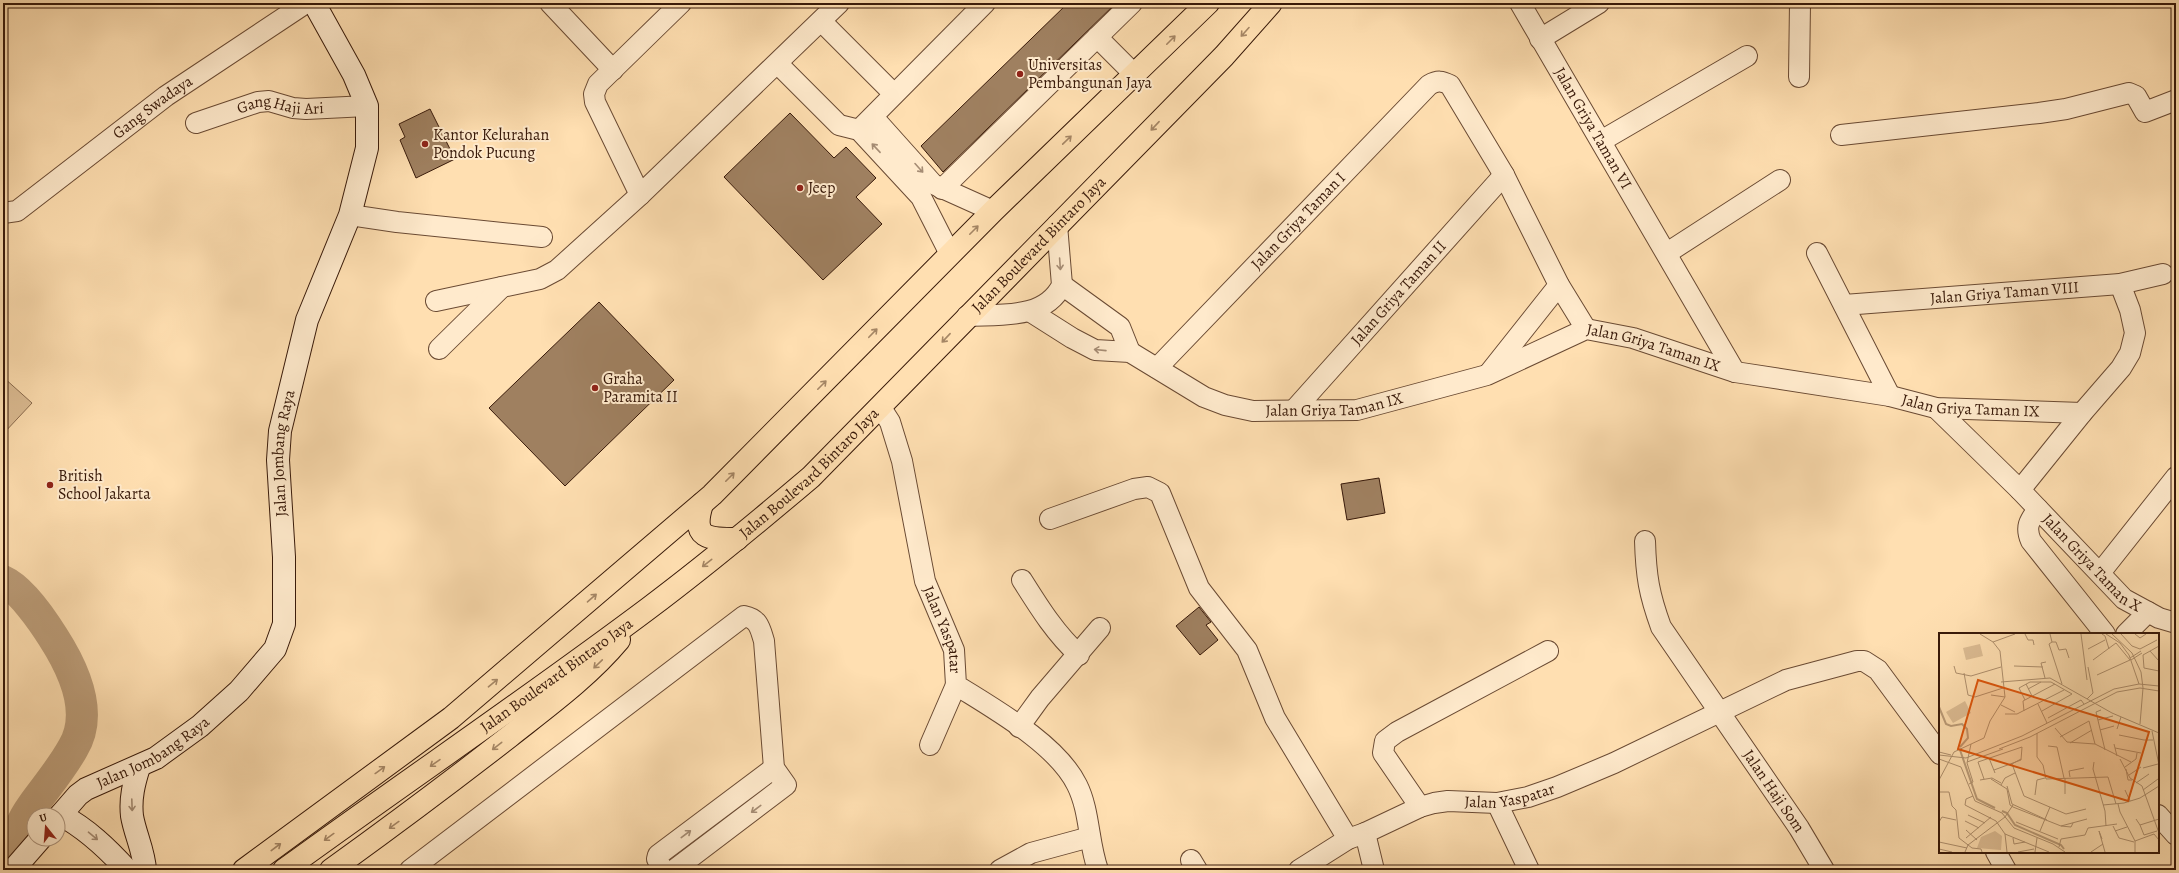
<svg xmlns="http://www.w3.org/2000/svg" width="2179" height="873" viewBox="0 0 2179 873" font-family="Alegreya,serif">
	<rect width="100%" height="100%" fill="#ffdfb1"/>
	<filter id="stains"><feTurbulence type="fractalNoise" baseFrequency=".005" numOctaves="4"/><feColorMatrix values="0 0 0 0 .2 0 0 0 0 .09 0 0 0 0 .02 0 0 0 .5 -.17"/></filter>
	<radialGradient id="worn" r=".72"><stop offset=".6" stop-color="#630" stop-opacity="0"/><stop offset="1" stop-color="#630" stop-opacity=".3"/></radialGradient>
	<path fill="#ddbd94" stroke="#8a6b4e" d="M3,377l29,26 -29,31z"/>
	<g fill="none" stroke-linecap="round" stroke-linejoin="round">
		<path stroke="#bb9c78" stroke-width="32" d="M3,581c18,8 40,40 50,56 20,31 41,76 20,111 -11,20 -27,39 -40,57 -10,14 -18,28 -13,45"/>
	</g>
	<path fill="#9f8060" stroke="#381909" d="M1068,3h48l-173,169 -22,-26z
		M430,109l25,50 -39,19 -16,-38 5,-3 -6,-13z
		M790,113l44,45 12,-11 30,31 -20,19 26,27 -59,56 -99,-103z
		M599,302l75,78 -109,106 -76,-78z
		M1379,478l6,35 -38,7 -6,-36z
		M1199,607l12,15 -5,3 12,15 -18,15 -24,-29z"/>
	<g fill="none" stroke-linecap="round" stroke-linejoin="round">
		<g stroke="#6a4a33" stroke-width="22">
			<g id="street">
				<path d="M550,3l63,67"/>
				<path id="s1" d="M1520,3l215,369"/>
				<path d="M821,21l73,73"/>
				<path d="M1097,37l38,38"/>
				<path d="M1540,39l59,-36"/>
				<path d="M778,64l61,61 20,5 62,67 29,57"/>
				<path d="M1799,77l1,-74"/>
				<path d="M873,117l60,67 60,27"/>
				<path id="s2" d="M196,123l62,-21 11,-1 24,7 13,1 61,-3"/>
				<path d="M859,130l126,-127"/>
				<path d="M1841,135l198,-22 27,-4 63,-16 7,3 9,16 31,-12"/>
				<path d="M1601,141l146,-85"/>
				<path d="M942,189l190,-186"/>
				<path d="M640,195l-45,-93 -1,-8 4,-10 83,-81"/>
				<path id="s3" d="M3,213l14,-2 149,-115 140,-93"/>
				<path d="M350,215l47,7 145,15"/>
				<path d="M1667,253l113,-73"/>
				<path d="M1817,253l73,143"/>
				<path d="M1062,285l58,42 10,25"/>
				<path d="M436,301l104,-22 17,-9 83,-75 199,-192"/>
				<path id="s4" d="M1844,305l276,-21 43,-10"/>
				<path id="s5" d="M1031,312l41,26 23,12 35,2 74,45 21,8 28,6 104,-1 130,-35 99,-46 47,9 102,34 155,24 46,12 146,5"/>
				<path d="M967,316c33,-2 78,4 95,-31l-5,-60"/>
				<path d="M439,349l63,-62"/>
				<path id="s6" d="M1157,368l272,-283c9,-5 13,-4 21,0l54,90 55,110 27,44"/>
				<path d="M1490,372l69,-87"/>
				<path id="s7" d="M881,408l9,14 12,39 23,120 29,69 2,35c38,24 101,59 121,100 13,26 11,57 21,85"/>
				<path id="s8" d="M1936,408l84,82 104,109 35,19 17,5"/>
				<path id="s9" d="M1294,410l210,-235"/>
				<path d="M2020,490l62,-77 39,-45 9,-15 5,-20 -5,-23 -10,-26"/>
				<path d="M2038,509c-9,12 -13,18 -7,32l74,93"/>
				<path d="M1050,519l84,-30 14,-2 12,6 39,95 48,62 28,68 73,121"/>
				<path id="s10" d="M1645,541c1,35 4,53 16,86l138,201 25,42"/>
				<path d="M2100,573l76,-96"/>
				<path d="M1022,580c17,27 33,53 57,75"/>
				<path d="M2126,634l22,-22"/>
				<path d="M1019,727l21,-29 60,-70"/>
				<path d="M930,745l26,-60"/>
				<path d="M1497,803l32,67"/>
				<path d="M1420,807l-37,-54 2,-12 12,-9 151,-81"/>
				<path d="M2158,815l18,20"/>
				<path d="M1365,833l9,37"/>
				<path d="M1996,852l10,18"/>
				<path d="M1191,860l6,10"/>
				<path d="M410,870l334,-254c15,3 16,12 20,25l10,127 12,17 -112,85"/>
				<path d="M663,870l-6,-11 1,-4 116,-87"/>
				<path d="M1000,870l31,-17 59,-16"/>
				<path id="s11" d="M1299,870l49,-31 17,-6 55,-26 14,-4 14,-2 49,2 31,-6 29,-10 57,-24 172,-83 71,-19h7l14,9 62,84"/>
			</g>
		</g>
		<g stroke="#381909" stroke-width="24">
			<g id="secondary">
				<path d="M139,767c-5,16 -9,31 -7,49 3,18 12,35 13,54"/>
				<path d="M61,815c26,14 46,33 66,55"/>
				<path id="s12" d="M58,818l20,-23 8,-6 70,-31 44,-32 39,-35 36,-42 9,-25v-67l-6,-97 2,-29 27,-111 43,-105 17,-67v-42l-13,-31 -40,-72"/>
				<path d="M13,870l27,-31"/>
			</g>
		</g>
		<g stroke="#381909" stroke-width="24">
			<g id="primary">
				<path d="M702,504c-11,35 6,35 35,35"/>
				<path d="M244,870l207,-152 261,-223 281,-284 215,-208"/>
				<path id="s13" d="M284,870c121,-88 245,-172 365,-262 56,-42 109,-86 162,-131l413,-421 47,-53"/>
				<path d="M331,870c61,-44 120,-88 179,-134 38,-30 78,-59 109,-96"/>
			</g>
		</g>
		<use href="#street" stroke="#ffeacc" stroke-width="20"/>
		<use href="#secondary" stroke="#ffeacc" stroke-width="22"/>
		<use href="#primary" stroke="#ffdfb1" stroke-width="22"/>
	</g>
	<defs><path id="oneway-shaft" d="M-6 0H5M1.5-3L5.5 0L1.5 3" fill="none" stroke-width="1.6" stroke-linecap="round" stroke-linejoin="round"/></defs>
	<g stroke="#a58665">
		<use href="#oneway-shaft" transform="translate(1245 32) rotate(132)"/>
		<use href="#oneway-shaft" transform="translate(1171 40) rotate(-45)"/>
		<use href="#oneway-shaft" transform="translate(1155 126) rotate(133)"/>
		<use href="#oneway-shaft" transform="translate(1067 140) rotate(-44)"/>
		<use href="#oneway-shaft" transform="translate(974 230) rotate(-45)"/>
		<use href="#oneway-shaft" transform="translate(873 333) rotate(-46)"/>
		<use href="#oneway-shaft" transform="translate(946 338) rotate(133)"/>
		<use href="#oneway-shaft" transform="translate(822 385) rotate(-45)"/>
		<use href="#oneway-shaft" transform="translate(730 477) rotate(-45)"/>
		<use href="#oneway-shaft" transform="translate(707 563) rotate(142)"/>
		<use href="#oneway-shaft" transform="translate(592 598) rotate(-41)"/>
		<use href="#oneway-shaft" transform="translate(598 664) rotate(136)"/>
		<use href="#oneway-shaft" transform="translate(493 683) rotate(-40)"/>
		<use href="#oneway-shaft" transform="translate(497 746) rotate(142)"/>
		<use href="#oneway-shaft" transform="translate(435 763) rotate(145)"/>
		<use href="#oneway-shaft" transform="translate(380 770) rotate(-36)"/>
		<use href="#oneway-shaft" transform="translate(394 825) rotate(144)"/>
		<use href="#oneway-shaft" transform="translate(329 837) rotate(144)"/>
		<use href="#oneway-shaft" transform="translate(276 847) rotate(-37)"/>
	</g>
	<g stroke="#a58c74">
		<use href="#oneway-shaft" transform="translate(876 148) rotate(-133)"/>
		<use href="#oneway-shaft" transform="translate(919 168) rotate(48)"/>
		<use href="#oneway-shaft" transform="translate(1060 264) rotate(86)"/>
		<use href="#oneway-shaft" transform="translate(1100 350) rotate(-174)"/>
		<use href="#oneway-shaft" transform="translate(132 805) rotate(88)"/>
		<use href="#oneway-shaft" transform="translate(756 809) rotate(143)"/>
		<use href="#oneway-shaft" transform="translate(686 834) rotate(-37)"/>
		<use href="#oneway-shaft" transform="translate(93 836) rotate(40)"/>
	</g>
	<g fill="#8f2418" stroke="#ffeacc" stroke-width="1.5">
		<circle cx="1020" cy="74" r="4"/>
		<circle cx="425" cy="144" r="4"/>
		<circle cx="800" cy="188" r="4"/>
		<circle cx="595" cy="388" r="4"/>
		<circle cx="50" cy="485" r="4"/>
	</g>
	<g text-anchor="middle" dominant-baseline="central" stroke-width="4" stroke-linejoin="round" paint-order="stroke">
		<g font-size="16" fill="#381909" stroke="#ffeacc" text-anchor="start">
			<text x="1028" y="65">Universitas<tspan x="1028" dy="18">Pembangunan Jaya</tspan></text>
			<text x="433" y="135">Kantor Kelurahan<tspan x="433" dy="18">Pondok Pucung</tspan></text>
			<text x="808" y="188">Jeep</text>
			<text x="603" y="379">Graha<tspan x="603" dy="18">Paramita II</tspan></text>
			<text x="58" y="476">British<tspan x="58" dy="18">School Jakarta</tspan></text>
		</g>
		<g font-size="16" fill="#381909" stroke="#ffeacc">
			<text stroke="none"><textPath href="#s3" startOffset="185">Gang Swadaya</textPath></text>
			<text stroke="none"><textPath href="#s2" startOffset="88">Gang Haji Ari</textPath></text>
			<text stroke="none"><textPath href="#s1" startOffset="145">Jalan Griya Taman VI</textPath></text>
			<text stroke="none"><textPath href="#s6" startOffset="204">Jalan Griya Taman I</textPath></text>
			<text stroke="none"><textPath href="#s13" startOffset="983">Jalan Boulevard Bintaro Jaya</textPath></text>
			<text stroke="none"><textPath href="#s9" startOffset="157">Jalan Griya Taman II</textPath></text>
			<text stroke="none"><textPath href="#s4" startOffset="161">Jalan Griya Taman VIII</textPath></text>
			<text stroke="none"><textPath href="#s5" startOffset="665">Jalan Griya Taman IX</textPath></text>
			<text stroke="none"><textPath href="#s5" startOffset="329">Jalan Griya Taman IX</textPath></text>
			<text stroke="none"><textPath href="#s5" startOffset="989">Jalan Griya Taman IX</textPath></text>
			<text stroke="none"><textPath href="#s12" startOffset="477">Jalan Jombang Raya</textPath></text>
			<text stroke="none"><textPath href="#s13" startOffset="659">Jalan Boulevard Bintaro Jaya</textPath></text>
			<text stroke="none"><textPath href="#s8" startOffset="220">Jalan Griya Taman X</textPath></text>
			<text stroke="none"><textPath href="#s7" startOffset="232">Jalan Yaspatar</textPath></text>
			<text stroke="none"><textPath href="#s13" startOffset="335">Jalan Boulevard Bintaro Jaya</textPath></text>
			<text stroke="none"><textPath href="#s12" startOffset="117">Jalan Jombang Raya</textPath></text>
			<text stroke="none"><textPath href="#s10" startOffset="287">Jalan Haji Som</textPath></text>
			<text stroke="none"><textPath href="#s11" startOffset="228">Jalan Yaspatar</textPath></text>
		</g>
	</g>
	<g transform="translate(1939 633)">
		<rect width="220" height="220" fill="#ffdfb1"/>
		<path d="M41,11l3,12 -17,4 -3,-12zM26,68l6,12 -18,10 -7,-11zM56,198l7,5 -1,14 -24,-2 4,-11z" fill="#ddbd94"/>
		<path fill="none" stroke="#bb9c78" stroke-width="2" d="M0,74l7,17 5,2 11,-2 5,5 1,9 -8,9M21,117l17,49 18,9M63,178l5,2 8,12 46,20 3,4"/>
		<path fill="none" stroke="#af906e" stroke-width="1" d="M86,1l3,6h5l1,5M111,1l2,8 -3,2 13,40M142,1l6,46M163,1l3,2 4,13M167,1l14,9 9,12 10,29M173,1l20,19 9,19 2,16 -3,36M182,1l11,12 8,3M196,1l5,4 6,-4M54,9l22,-8M113,9h4l3,8 7,-1 3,9M149,16l17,-9M201,16l17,-9M211,18l9,10M204,22l1,13 15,3M204,22l16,-9M191,25l11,-7M154,27l23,-17 14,17 -33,15M192,27l11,-7M15,33l2,7 15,3 30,-9M75,33l29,1M25,40l4,22 7,2 28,-9M106,45l-4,-15 5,-1M62,49l49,-4 62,35 47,20M87,51l6,12M89,56l13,-7M52,62l14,2M148,66l6,-6 -5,-26M86,67l-6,-12 11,-6h21l21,12 -30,17M99,71l9,19M62,72l14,7M162,77l-5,2 9,38M85,78l-1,-10 32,-17M66,81h12l47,-24M109,85l33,-18 3,4M159,87l15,-4M116,95l12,14 28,2 36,18M178,96l4,-12M161,97l14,-4M213,98l7,34M98,100v24l6,8 3,14 62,-2 8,27M180,102l25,5h9M121,104l29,-16 6,23M131,110l22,-13M175,111l3,12M109,113l9,1 7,31M176,115l26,5M60,116l31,-12 87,-45 23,-4 19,3M0,119l12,3M0,122l27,3 56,-22 92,-47 25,-5 20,2M50,125l6,15M0,126l22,8 14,34 27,12 12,15 39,16 12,8M181,126l10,19 12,8 17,47M28,129l36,-13M155,129l-1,7 12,42 1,15M73,131l12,32 42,18 20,-5M71,132l11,-6M186,134l11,-8 1,-6M204,135l15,-4M187,136l2,11h4M190,142l12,-8M131,144l-1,-6 15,-3M45,146l-6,-17 44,-15 -1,13 -27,10M52,146l16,10 3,16 3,2 48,19 26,-7M0,147l15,-28 30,-14 6,-17 15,-24 -5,-46 -7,-9 -13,-8M41,147l12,-2 9,5M197,150l13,-9M30,151l4,-2 -6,-19 4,-19M62,152l4,-7 10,-5M68,153l5,18 35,16M186,157l5,11M204,157l15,-11M0,159h10l3,14 4,4 3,28 13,10 9,1 1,3M126,161v-16M96,162l2,-15 8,-2M34,163l-7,3 -1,6 31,16 9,13 2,18M179,171l2,8 15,29M164,172l21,-2 16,-5 19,-12M29,182l17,8M197,186l4,6 19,-6M26,188l14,7M0,189l3,-5 14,3M77,189l42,17M201,192l4,10 13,-4M122,193l10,1 2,-4M174,193l6,12 15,4M27,197l11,10M101,198l10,-24M176,198l12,-4M66,201l44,18M27,205l25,-21M74,205l1,6 11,-2M163,206l-3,-8 6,21M0,209l28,6M120,214l2,-8 24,-4 3,-7 29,-4M0,216l13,3M26,219l3,-7 37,-28 8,-12M79,219l16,-3M96,219l2,-14M152,219l12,-8M196,219v-11l19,-7 5,6"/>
		<path fill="#df560c" fill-opacity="0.15" stroke="#df560c" stroke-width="2" d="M39,47l171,52 -21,69 -170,-52z"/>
		<rect width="220" height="220" fill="none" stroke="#381909" stroke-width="2"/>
	</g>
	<rect width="2179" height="873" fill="none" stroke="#ffdfb1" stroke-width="16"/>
	<rect x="4" y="4" width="2171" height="865" fill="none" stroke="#381909" stroke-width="2"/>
	<rect x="8" y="8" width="2163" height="857" fill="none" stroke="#381909"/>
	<g transform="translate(46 827) rotate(343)"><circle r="19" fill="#ffeacc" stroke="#af967e"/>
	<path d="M0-3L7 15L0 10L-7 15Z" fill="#8f2418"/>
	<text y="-6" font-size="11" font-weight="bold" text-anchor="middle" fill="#381909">U</text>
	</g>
	<rect width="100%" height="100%" filter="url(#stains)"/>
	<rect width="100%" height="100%" fill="url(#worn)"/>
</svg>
